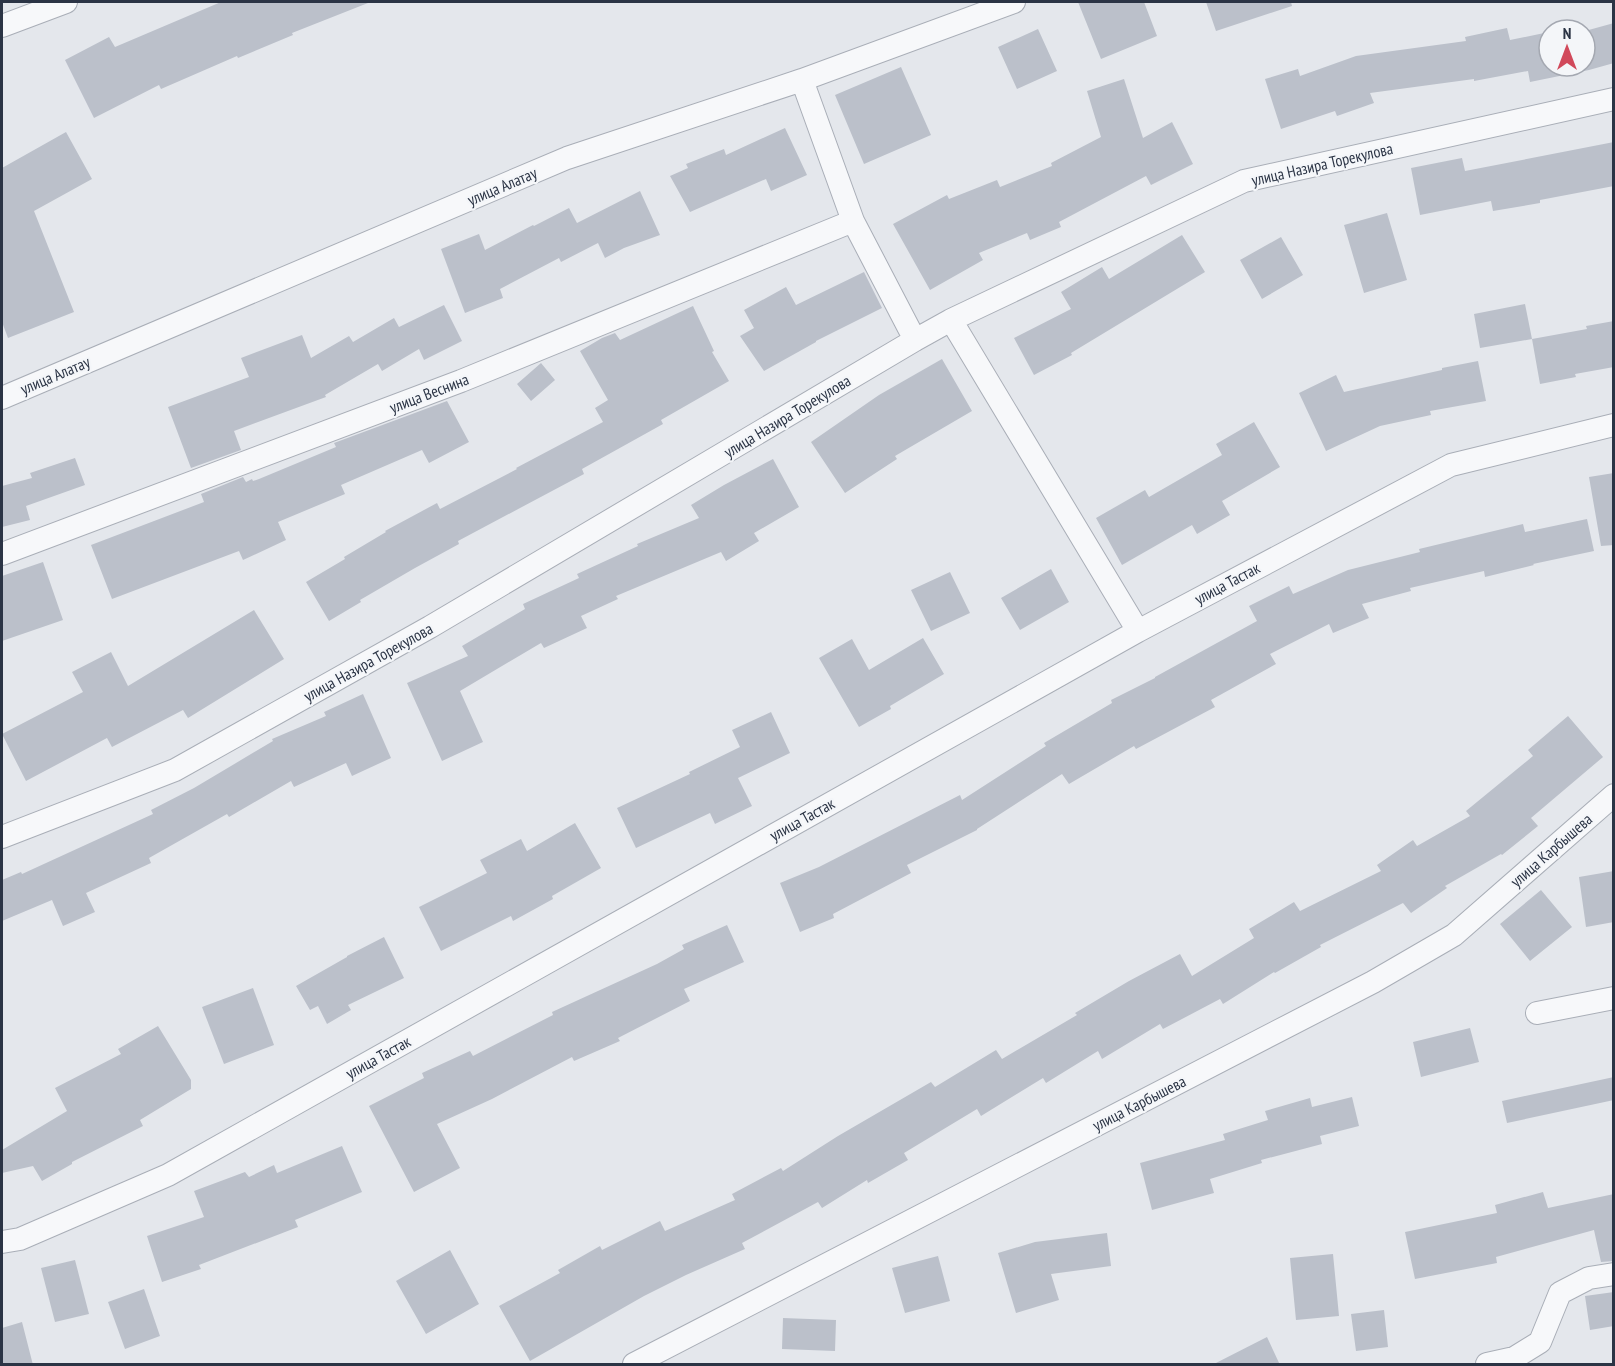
<svg xmlns="http://www.w3.org/2000/svg" width="1615" height="1366" viewBox="0 0 1615 1366" font-family="'PT Sans Narrow',sans-serif">
	<rect width="100%" height="100%" fill="#e4e7ec"/>
	<path fill="#bbc0ca" d="M221,2h147v1l-76,30 1,2 -55,23 -1,-2 -76,33 -2,-4 -65,33 -29,-58 44,-23 6,10z
		M1078,2h66l13,34 -56,23z
		M1206,2h85l1,4 -76,25z
		M1614,23v40l-25,7 -59,12 -2,-11 -54,10v-2l-104,14 4,10 -37,13 -2,-5 -54,18 -16,-50 33,-10 2,7 56,-20 110,-15 -1,-4 42,-9 3,12 39,-8v34h36v-35z
		M1038,29l19,42 -40,18 -19,-42z
		M901,67l30,68 -67,29 -29,-69z
		M1124,79l19,59 29,-16 21,42 -42,21 -5,-9 -87,46 2,5 -31,13 -3,-7 -48,20 4,7 -53,30 -37,-66 54,-29 2,4 48,-19 3,7 52,-21 -1,-3 50,-26 -14,-46z
		M785,128l22,47 -36,16 -5,-12 -76,33 -20,-36 18,-8 -2,-4 38,-15 2,6z
		M66,132l26,47 -58,32 40,101 -66,26 -6,-16v-154z
		M1614,142v44l-74,14v3l-47,8 -2,-10 -71,14 -9,-47 51,-10 3,13z
		M640,191l20,44 -36,13 -19,10 -7,-15 -37,19 -2,-4 -59,31 3,9 -38,15 -24,-64 38,-15 6,16 48,-25 1,1 35,-18 8,15z
		M1387,213l20,67 -43,13 -20,-68z
		M1182,235l23,37 -134,81 1,2 -38,20 -20,-37 57,-29 -10,-17 41,-25 7,12z
		M1281,237l22,38 -41,24 -22,-39z
		M864,272l18,36 -66,33v1l-52,29 -24,-35 14,-8 -10,-18 42,-23 10,18z
		M1525,304l7,35 -52,9 -6,-34z
		M444,305l18,36 -38,19 -5,-11 -37,22 -4,-7 -53,31 1,2 -92,34 7,19 -50,18 -23,-61 81,-30 -8,-19 61,-23 9,23 38,-22 4,6 41,-24 5,9z
		M693,306l21,45 -2,1 17,29 -68,39 2,4 -81,45 2,5 -126,67 1,3 -44,24 -55,32 1,2 -32,19 -23,-39 39,-23 -1,-2 42,-25 -1,-1 52,-28 3,6 77,-40 -1,-1 87,-46 -8,-14 13,-8 -28,-49 22,-13 13,-5 5,7z
		M1614,321v46l-39,7 1,3 -36,7 -8,-45 55,-10 -1,-3z
		M942,359l30,52 -77,45 2,3 -52,34 -34,-51 68,-47z
		M1478,361l8,40 -56,10 1,4 -51,11 -54,25 -27,-58 37,-18 8,17 98,-22v-2z
		M541,363l14,17 -24,21 -14,-17z
		M447,401l22,41 -40,21 -7,-13 -81,35 4,9 -67,28 8,18 -43,20 -4,-9 -127,48 -21,-54 113,-43 -3,-8 42,-17 3,5 6,-3 1,2 6,-2 77,-32 -2,-4z
		M1254,422l26,45 -58,34 8,14 -33,19 -5,-9 -70,40 -26,-47 49,-28 4,7 73,-42 -6,-11z
		M75,458l10,27 -59,21 4,14 -28,7v-41l30,-8 -2,-5z
		M773,459l26,48 -45,26 5,8 -33,20 -5,-9 -105,44 2,3 -37,17 6,12 -43,20 -3,-5 -81,48 23,51 -41,19 -35,-78 61,-27 -6,-10 63,-37 -2,-5 56,-26 -2,-4 61,-28 -1,-2 62,-26 -8,-13 33,-20z
		M1614,473v72l-13,1 -12,-69z
		M1587,519l7,32 -61,13 1,1 -49,12 -1,-6 -74,17 1,3 -49,13 7,14 -36,15 -4,-9 -59,30 6,10 -65,36 4,7 -79,42 -2,-3 -65,38 -7,-10 -85,55v1l-70,35 4,8 -78,41 1,4 -34,14 -20,-49 39,-16 141,-72 2,5 84,-54 -2,-3 68,-40 -1,-3 44,-22v-1l102,-56 -8,-15 40,-20 4,8 55,-24 72,-18 -1,-3 104,-25 2,8z
		M43,562l20,58 -61,21v-65z
		M1051,569l18,33 -49,28 -19,-32z
		M950,572l20,41 -39,18 -20,-41z
		M254,610l30,49 -96,59 -5,-8 -71,37 -5,-9 -81,43 -24,-47 81,-42 -11,-20 39,-20 17,34z
		M923,638l21,36 -54,32 1,3 -32,18 -40,-69 33,-19 17,31z
		M363,694l28,64 -39,18 -6,-13 -52,24 -3,-6 -62,36 -2,-3 -78,44 2,5 -65,30 9,19 -32,14 -11,-26 -50,21v-41l19,-8 1,2 131,-60 -2,-4 43,-22 79,-47 -1,-2 54,-23 -2,-4z
		M771,712l19,41 -52,25 14,28 -37,18 -5,-11 -74,35 -19,-40 73,-34 -1,-2 51,-25 -8,-17z
		M1568,716l35,41 -72,61 7,8 -36,29 -1,-1 -56,32 2,2 -36,25 -8,-10 -83,42 1,2 -46,26 -1,-1 -51,32 -3,-5 -57,30 -3,-5 -58,35 -4,-8 -52,32 -3,-5 -62,38 -4,-7 -73,44 4,7 -40,23 -1,-3 -45,28 -4,-6 -76,41 3,6 -59,26 -42,21 -114,65 -31,-55 61,-33 -2,-3 42,-24 2,4 58,-29 5,10 70,-31 -3,-6 49,-26 2,3 55,-35 93,-54 4,5 61,-37 6,9 75,-44 -2,-2 54,-32 51,-27 12,22 62,-38 -5,-9 45,-27 6,9 81,-40 -4,-6 36,-25 4,6 53,-30 -4,-5 67,-55 -5,-6z
		M575,823l26,45 -49,28 1,3 -40,22 -2,-5 -70,35 -22,-44 68,-34 -7,-13 41,-21 6,12z
		M1614,871v51l-28,5 -7,-50z
		M1541,890l31,37 -42,34 -30,-37z
		M727,925l17,37 -60,27 6,12 -72,37 2,3 -46,20 -2,-4 -80,42 -55,25 23,44 -46,24 -45,-86 55,-28 -2,-5 48,-22 3,5 80,-41 -1,-3 105,-48 27,-15 -2,-4z
		M384,937l20,41 -56,27 3,5 -24,14 -9,-18 -8,4 -14,-24 51,-29v-1z
		M253,988l21,57 -50,19 -22,-57z
		M158,1026l33,54v9l-51,31 3,6 -71,36v2l-30,17 -9,-15 -31,7v-23l65,-39 -12,-23 66,-34 -3,-5z
		M1470,1028l9,34 -58,15 -8,-35z
		M1614,1077v23l-107,23 -5,-22z
		M1352,1097l7,29 -39,10 2,8 -61,16 1,3 -52,16 4,14 -62,17 -12,-47 85,-23 -2,-6 45,-14 -3,-9 45,-13 2,9z
		M342,1146l20,46 -67,28 3,7 -99,38 2,4 -39,13 -15,-46 57,-19 -10,-26 51,-19 4,5 25,-12 3,8z
		M1543,1192l5,16 66,-14v67l-13,1 -7,-32 -98,27 1,6 -82,16 -10,-47 92,-19 -2,-8z
		M1107,1233l4,33 -60,8 8,26 -43,13 -18,-60 37,-11z
		M450,1250l29,54 -53,30 -30,-53z
		M1333,1254l6,62 -43,4 -6,-62z
		M938,1256l12,45 -45,12 -13,-45z
		M75,1260l14,54 -34,8 -14,-54z
		M144,1289l16,47 -35,13 -17,-47z
		M1614,1292v34l-24,4 -5,-34z
		M1384,1310l4,37 -32,4 -5,-37z
		M783,1318l53,2 -1,31 -53,-2z
		M22,1322l11,43h-31v-37z
		M1267,1337l13,28h-68z"/>
	<g fill="none" stroke-linecap="round" stroke-linejoin="round">
		<g stroke="#a9aeb7" stroke-width="24">
			<path id="minor" d="M2,26l64,-24
				M802,80l51,141 62,119
				M951,320l187,311
				M2,398l565,-240 235,-78 212,-78
				M2,554l459,-173 392,-160
				M2,837l173,-67 255,-143 485,-287 36,-20 293,-139 370,-82
				M1537,1013l77,-15
				M2,1242l18,-3 148,-64 970,-544 313,-166 163,-40
				M634,1364l739,-382 81,-47 160,-140
				M1487,1364l27,-6 26,-16 20,-49 29,-15 25,-4"/>
		</g>
		<use href="#minor" stroke="#f7f8fa" stroke-width="22"/>
	</g>
	<g text-anchor="middle" dominant-baseline="central" stroke-width="4.5" stroke-linejoin="round" paint-order="stroke">
		<g font-size="16" fill="#2b3445" stroke="#f4f6f9">
			<text transform="translate(1322 164) rotate(-13)">улица Назира Торекулова</text>
			<text transform="translate(502 186) rotate(-23)">улица Алатау</text>
			<text transform="translate(55 375) rotate(-23)">улица Алатау</text>
			<text transform="translate(429 393) rotate(-21)">улица Веснина</text>
			<text transform="translate(787 416) rotate(-31)">улица Назира Торекулова</text>
			<text transform="translate(1227 583) rotate(-28)">улица Тастак</text>
			<text transform="translate(368 662) rotate(-29)">улица Назира Торекулова</text>
			<text transform="translate(802 819) rotate(-29)">улица Тастак</text>
			<text transform="translate(1551 850) rotate(-41)">улица Карбышева</text>
			<text transform="translate(378 1057) rotate(-29)">улица Тастак</text>
			<text transform="translate(1139 1103) rotate(-27)">улица Карбышева</text>
		</g>
	</g>
	<rect width="1615" height="1366" fill="none" stroke="#2b3445" stroke-width="6"/>
	<g transform="translate(1567 48)"><circle r="28" fill="#f4f6f9" stroke="#a4a8b1" stroke-width="1.5"/>
	<path d="M0-4.5L10 22L0 15L-10 22Z" fill="#d1495b"/>
	<text y="-9" font-size="16" font-weight="bold" text-anchor="middle" fill="#2b3445">N</text>
	</g>
</svg>
